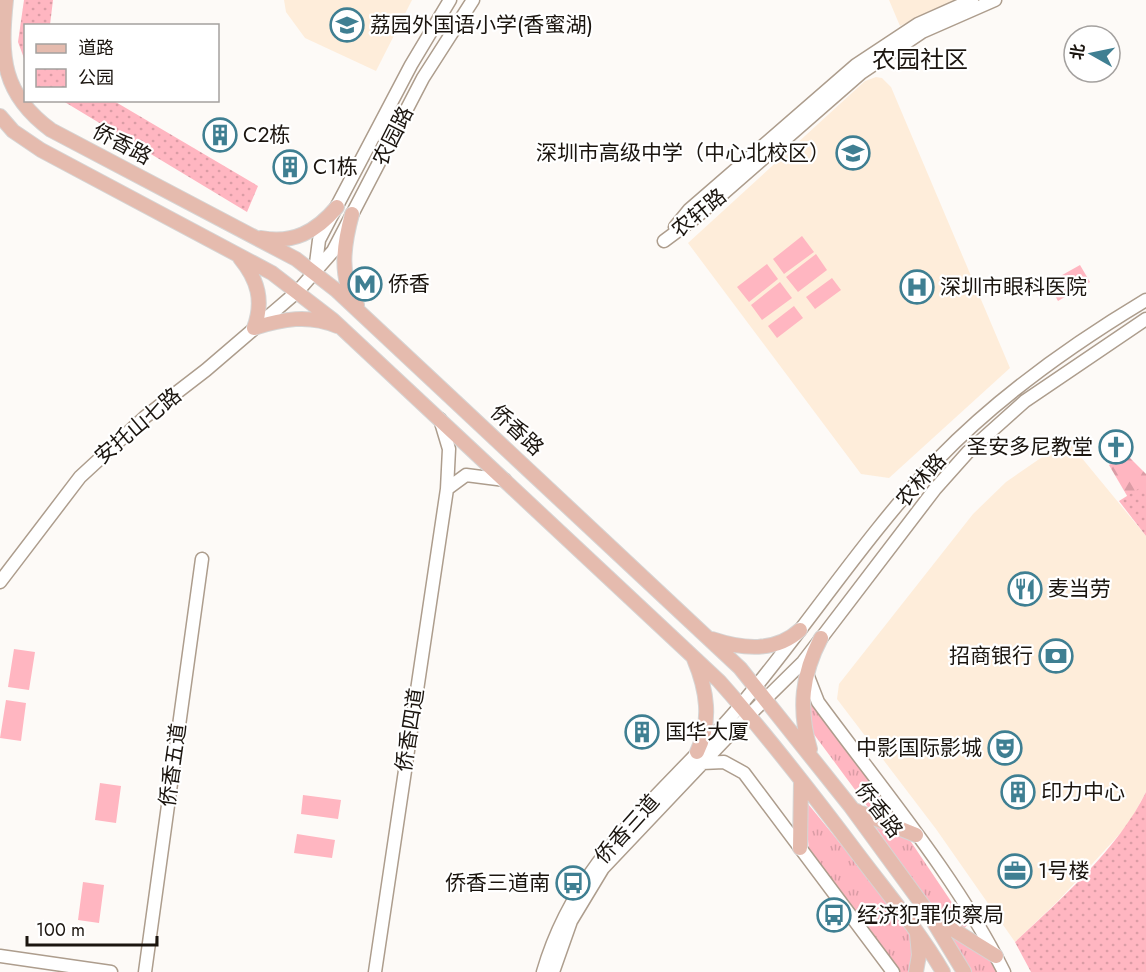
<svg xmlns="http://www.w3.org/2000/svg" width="1146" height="972" viewBox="0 0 1146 972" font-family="Jost,'Noto Sans SC',sans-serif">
	<defs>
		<pattern id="grass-tufts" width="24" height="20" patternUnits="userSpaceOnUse" patternTransform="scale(1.5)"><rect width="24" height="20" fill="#ffb6c1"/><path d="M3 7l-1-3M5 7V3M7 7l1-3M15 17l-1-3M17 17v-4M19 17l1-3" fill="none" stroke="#da9ca5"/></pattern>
		<pattern id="forest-firs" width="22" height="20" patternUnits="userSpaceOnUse" patternTransform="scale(1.5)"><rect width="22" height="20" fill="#ffb6c1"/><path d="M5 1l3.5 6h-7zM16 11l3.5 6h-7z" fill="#da9ca5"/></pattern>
		<pattern id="park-dots" width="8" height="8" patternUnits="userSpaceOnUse" patternTransform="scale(1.5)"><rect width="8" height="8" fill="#ffb6c1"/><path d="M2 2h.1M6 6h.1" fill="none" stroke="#da9ca5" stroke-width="1.8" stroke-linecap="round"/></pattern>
	</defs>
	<rect width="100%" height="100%" fill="#fdfaf7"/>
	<path fill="#feedda" d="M284,0h128l-36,71 -71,-33 -19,-26z
		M889,0h69l-58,26z
		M876,77l6,1 9,9 119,281 -121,110 -28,-4 -173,-231 177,-162z
		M1067,440l79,96v256l-18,33 -70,76 -43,41 -79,-113 -99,-130 2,-15 134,-170 33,-32z"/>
	<path fill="url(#grass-tufts)" d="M806,693l13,17 76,108 -22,-4 -60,-81z
		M804,799l58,71 50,68 4,10 -4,24h-14l-89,-122z
		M872,822l33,11 62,92 -4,5 -22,-10z
		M948,933l40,21 12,18h-30z"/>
	<path fill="url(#forest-firs)" d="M1126,454l20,20v23l-13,9 -24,-41z"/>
	<path fill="url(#park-dots)" d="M24,0h29l-3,25 -24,1 -1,35 -7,-19z
		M63,101h51l144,85 -11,26z
		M1146,484v52l-27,-35z
		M1146,792v180h-115l-16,-30c46,-43 103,-93 131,-150z"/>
	<path fill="#ffb6c1" d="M802,236l12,16 -30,22 -11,-15z
		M816,254l11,16 -29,22 -12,-15z
		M767,264l11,15 -29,23 -12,-15z
		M1080,265l10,17 -32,19 -10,-18z
		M832,278l9,12 -26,19 -9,-12z
		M780,282l12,16 -30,22 -11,-15z
		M794,306l9,12 -26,20 -9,-12z
		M14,649l21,3 -6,38 -21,-3z
		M6,700l20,3 -5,38 -21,-3z
		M100,783l21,3 -5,37 -21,-3z
		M303,795l38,5 -3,19 -37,-5z
		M297,834l38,6 -3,18 -38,-5z
		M83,882l21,3 -5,38 -21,-3z"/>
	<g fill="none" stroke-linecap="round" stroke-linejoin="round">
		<g stroke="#ad9d8d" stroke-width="15">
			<path id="secondary" d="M675,227l14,-17 167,-145 62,-41 54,-24
				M664,241l31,-23 166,-145 61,-41 73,-32
				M315,271l4,-31 92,-175 39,-65
				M447,489l19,-14 39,5
				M0,582l80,-105 65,-60 61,-47 92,-79 35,-40 90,-173 50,-78
				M807,674l11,28c63,86 138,174 186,270
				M702,763l22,-1 20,11 149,199
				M0,956l111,16
				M145,972l57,-413
				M375,972l72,-483 2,-40 -9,-30
				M543,972c34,-118 122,-177 197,-266 68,-81 126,-171 198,-247 61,-63 133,-114 208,-159
				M553,972l18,-51 32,-53 130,-137 70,-69 132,-173 33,-37 57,-51 121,-82"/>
		</g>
		<g stroke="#d6d5d4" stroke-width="16">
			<path id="primary" d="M6,0c-6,57 -4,94 45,130l245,129 40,31 404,378 111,139 76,104 37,61
				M0,116l13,15 28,19 231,123 61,47 386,361c50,56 96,116 141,176 28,37 59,74 83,115
				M352,214c-8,29 -14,64 5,91
				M261,238c32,6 55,-6 76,-31
				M240,258c18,22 24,43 14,70
				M254,328c28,-9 55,-14 83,-2
				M712,639c30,10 63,14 88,-9
				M694,659c13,31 18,62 3,93
				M810,749c-12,-40 -8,-75 11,-111
				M854,810l62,25
				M800,848l1,-67
				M936,919l60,37
				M916,972l3,-17 -2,-21"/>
		</g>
		<use href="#secondary" stroke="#fff" stroke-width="12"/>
		<use href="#primary" stroke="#e5bbae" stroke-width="14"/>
	</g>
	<defs>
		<g id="school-ring" transform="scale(1.725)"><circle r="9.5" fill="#fff" stroke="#3f7f92" stroke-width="1.5"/><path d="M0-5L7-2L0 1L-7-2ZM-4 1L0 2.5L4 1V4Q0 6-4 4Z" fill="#3f7f92"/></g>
		<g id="building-ring" transform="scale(1.725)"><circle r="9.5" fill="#fff" stroke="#3f7f92" stroke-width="1.5"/><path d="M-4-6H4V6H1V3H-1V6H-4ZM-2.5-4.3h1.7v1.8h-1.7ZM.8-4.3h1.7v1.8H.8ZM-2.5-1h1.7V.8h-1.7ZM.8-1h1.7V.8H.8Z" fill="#3f7f92"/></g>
		<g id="metro-ring" transform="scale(1.725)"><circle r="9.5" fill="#fff" stroke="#3f7f92" stroke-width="1.5"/><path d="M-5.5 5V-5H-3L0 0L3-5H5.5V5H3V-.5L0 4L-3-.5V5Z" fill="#3f7f92"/></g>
		<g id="hospital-ring" transform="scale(1.725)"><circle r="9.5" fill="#fff" stroke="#3f7f92" stroke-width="1.5"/><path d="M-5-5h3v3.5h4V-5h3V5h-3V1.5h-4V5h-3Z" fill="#3f7f92"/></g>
		<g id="church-ring" transform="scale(1.725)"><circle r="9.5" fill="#fff" stroke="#3f7f92" stroke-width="1.5"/><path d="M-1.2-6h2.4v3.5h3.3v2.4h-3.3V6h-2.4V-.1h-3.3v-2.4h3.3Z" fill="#3f7f92"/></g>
		<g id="restaurant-ring" transform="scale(1.725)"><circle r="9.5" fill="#fff" stroke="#3f7f92" stroke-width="1.5"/><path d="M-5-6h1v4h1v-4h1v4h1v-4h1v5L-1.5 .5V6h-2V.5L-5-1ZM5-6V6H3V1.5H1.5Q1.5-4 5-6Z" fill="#3f7f92"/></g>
		<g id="bank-ring" transform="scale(1.725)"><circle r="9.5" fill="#fff" stroke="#3f7f92" stroke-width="1.5"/><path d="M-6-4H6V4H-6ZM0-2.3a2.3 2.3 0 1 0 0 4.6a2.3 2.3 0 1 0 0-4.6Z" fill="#3f7f92"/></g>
		<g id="theatre-ring" transform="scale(1.725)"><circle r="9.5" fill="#fff" stroke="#3f7f92" stroke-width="1.5"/><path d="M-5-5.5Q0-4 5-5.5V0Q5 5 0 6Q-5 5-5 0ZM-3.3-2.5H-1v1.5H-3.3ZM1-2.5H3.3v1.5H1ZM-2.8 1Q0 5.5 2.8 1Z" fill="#3f7f92"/></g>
		<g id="office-ring" transform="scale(1.725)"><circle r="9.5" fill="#fff" stroke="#3f7f92" stroke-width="1.5"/><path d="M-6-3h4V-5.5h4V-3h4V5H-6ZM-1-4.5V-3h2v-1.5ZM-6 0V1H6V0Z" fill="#3f7f92"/></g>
		<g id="bus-ring" transform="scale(1.725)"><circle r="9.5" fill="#fff" stroke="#3f7f92" stroke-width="1.5"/><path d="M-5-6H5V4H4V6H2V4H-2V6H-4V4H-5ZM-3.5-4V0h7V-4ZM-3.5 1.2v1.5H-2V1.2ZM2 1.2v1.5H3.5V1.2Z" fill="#3f7f92"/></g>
	</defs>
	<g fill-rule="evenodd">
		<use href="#school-ring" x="347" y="25"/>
		<use href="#building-ring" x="220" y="135"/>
		<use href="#school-ring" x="853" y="153"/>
		<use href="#building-ring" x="290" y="167"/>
		<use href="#metro-ring" x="365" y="284"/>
		<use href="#hospital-ring" x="917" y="287"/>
		<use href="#church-ring" x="1116" y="447"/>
		<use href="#restaurant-ring" x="1025" y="589"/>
		<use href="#bank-ring" x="1056" y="656"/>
		<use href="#building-ring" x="642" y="732"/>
		<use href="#theatre-ring" x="1005" y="748"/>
		<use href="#building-ring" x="1018" y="792"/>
		<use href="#office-ring" x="1015" y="871"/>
		<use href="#bus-ring" x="573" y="883"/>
		<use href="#bus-ring" x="834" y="915"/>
	</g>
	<g text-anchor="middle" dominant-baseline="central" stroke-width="4.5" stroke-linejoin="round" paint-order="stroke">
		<g font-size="21" fill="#1b150f" stroke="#fff" text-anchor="start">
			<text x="370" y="25">荔园外国语小学(香蜜湖)</text>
			<text x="243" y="135">C2栋</text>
			<text x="830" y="153" text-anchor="end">深圳市高级中学（中心北校区）</text>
			<text x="313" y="167">C1栋</text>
			<text x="388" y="284">侨香</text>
			<text x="940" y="287">深圳市眼科医院</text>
			<text x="1093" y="447" text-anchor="end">圣安多尼教堂</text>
			<text x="1048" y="589">麦当劳</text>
			<text x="1033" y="656" text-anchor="end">招商银行</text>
			<text x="665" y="732">国华大厦</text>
			<text x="982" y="748" text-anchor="end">中影国际影城</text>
			<text x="1041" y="792">印力中心</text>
			<text x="1038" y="871">1号楼</text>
			<text x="550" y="883" text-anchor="end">侨香三道南</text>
			<text x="857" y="915">经济犯罪侦察局</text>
		</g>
		<g font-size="21" fill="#1b150f" stroke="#fff">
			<text transform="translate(393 136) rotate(-63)">农园路</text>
			<text transform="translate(122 144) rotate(28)">侨香路</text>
			<text transform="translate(699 213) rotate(-39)">农轩路</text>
			<text transform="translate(138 426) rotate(-40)">安托山七路</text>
			<text transform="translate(517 430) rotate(43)">侨香路</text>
			<text transform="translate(921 480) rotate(-49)">农林路</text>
			<text transform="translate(410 730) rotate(-81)">侨香四道</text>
			<text transform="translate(173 765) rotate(-82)">侨香五道</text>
			<text transform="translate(879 810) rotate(53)">侨香路</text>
			<text transform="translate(627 829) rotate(-48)">侨香三道</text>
		</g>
		<g font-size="24" fill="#1b150f" stroke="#fff">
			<text x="920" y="59">农园社区</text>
		</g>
	</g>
	<rect x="24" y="24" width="195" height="78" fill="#ffffff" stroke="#a4a19f" stroke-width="1.5"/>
	<rect x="36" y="44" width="30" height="9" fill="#e5bbae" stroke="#a4a19f" stroke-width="1.5"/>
	<text x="78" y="54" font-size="18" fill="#1b150f">道路</text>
	<rect x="36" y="69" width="30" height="18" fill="url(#park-dots)" stroke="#a4a19f" stroke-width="1.5"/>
	<text x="78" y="84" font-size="18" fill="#1b150f">公园</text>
	<g transform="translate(1092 54) rotate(279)"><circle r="28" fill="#ffffff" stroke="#a4a19f" stroke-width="1.5"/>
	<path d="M0-4.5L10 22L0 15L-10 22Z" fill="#3f7f92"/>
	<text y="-9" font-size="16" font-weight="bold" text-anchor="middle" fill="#1b150f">北</text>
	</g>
	<path d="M27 936v9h130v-9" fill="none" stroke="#1b150f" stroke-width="3"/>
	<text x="36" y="936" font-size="18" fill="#1b150f" stroke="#ffffff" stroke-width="4.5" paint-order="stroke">100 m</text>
</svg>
